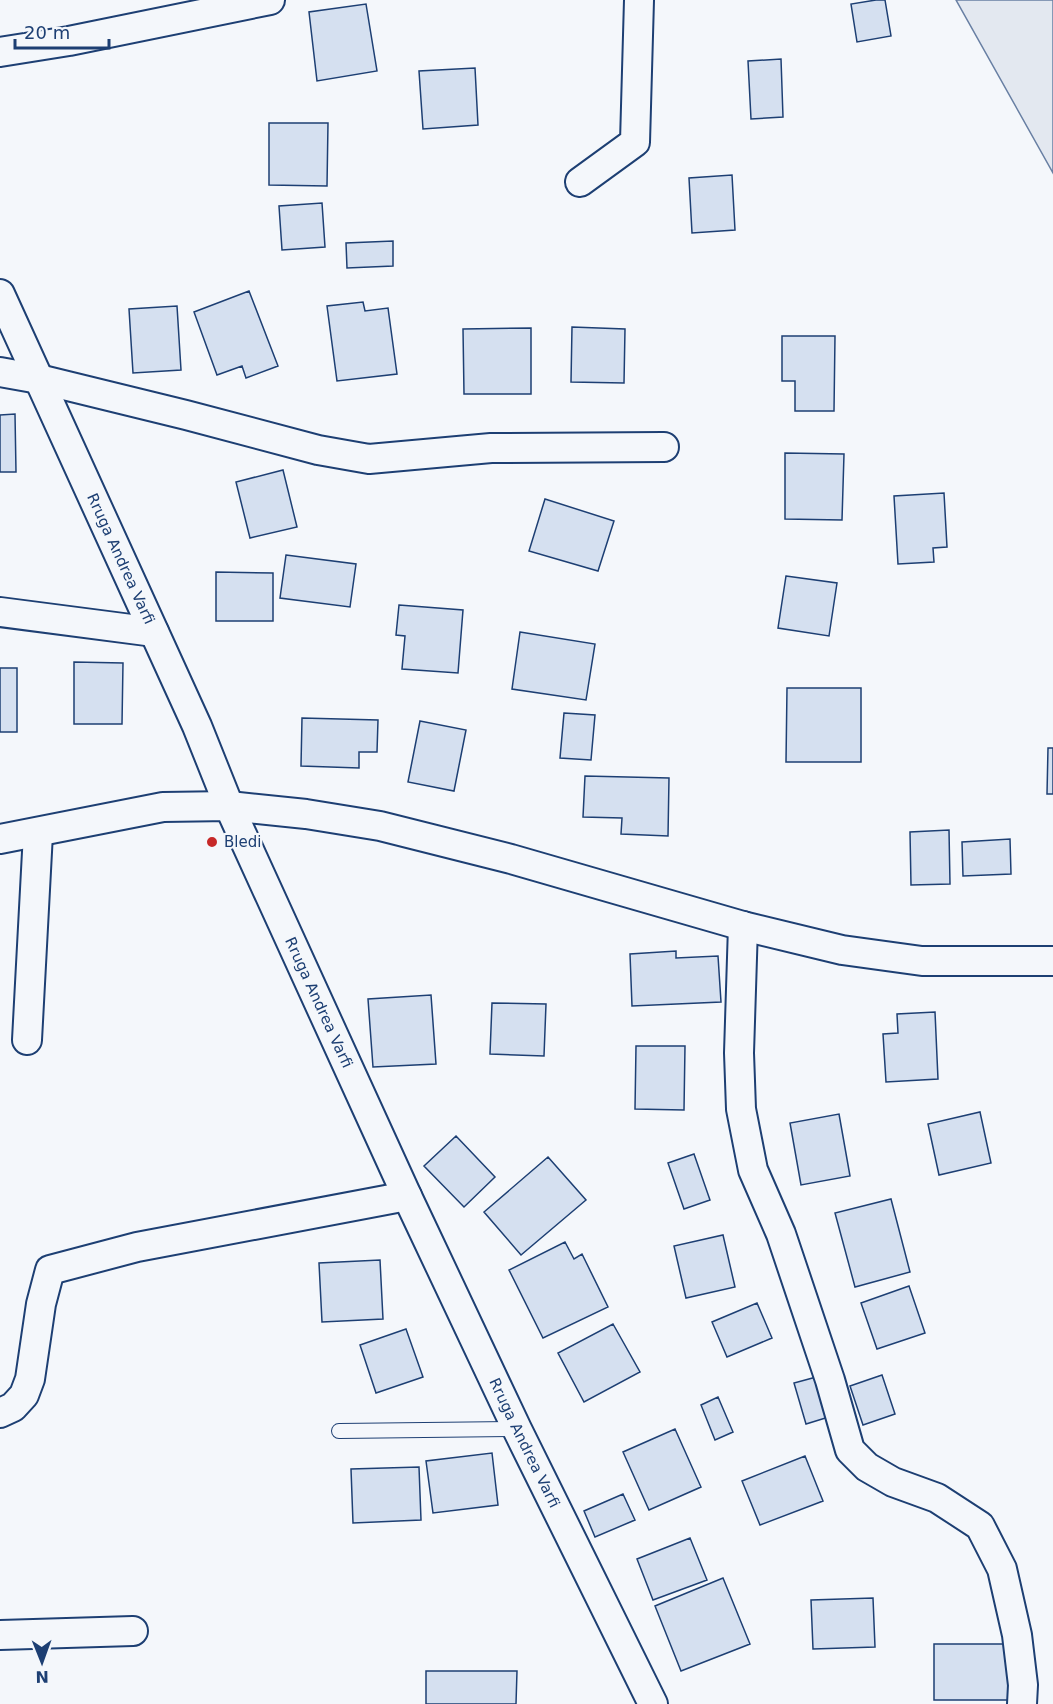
<svg xmlns="http://www.w3.org/2000/svg" width="1053" height="1704" viewBox="0 0 1053 1704" font-family="'DejaVu Sans',sans-serif">
	<rect width="100%" height="100%" fill="#f4f7fb"/>
	<path fill="#e3e8f0" stroke="#687fa3" stroke-width="1.5" d="M956,0h97v173z"/>
	<path fill="#d5e0f0" stroke="#1d3f73" stroke-width="1.5" d="M876,0h9l6,36 -34,6 -6,-38z
		M366,4l11,67 -60,10 -8,-69z
		M781,59l2,58 -32,2 -3,-58z
		M475,68l3,57 -55,4 -4,-58z
		M269,123h59l-1,63 -58,-1z
		M732,175l3,55 -43,3 -3,-55z
		M322,203l3,44 -43,3 -3,-44z
		M393,241v25l-46,2 -1,-25z
		M249,291l29,75 -32,12 -4,-12 -25,9 -23,-63z
		M363,302l2,9 23,-3 9,66 -60,7 -10,-75z
		M177,306l4,64 -48,3 -4,-64z
		M572,327l53,2 -1,54 -53,-1z
		M531,328v66h-67l-1,-65z
		M782,336h53l-1,75h-39v-30h-13z
		M15,414l1,58h-16v-57z
		M785,453l59,1 -2,66 -57,-1z
		M283,470l14,57 -47,11 -14,-56z
		M944,493l3,54 -14,1 1,14 -36,2 -4,-68z
		M545,499l69,22 -16,50 -69,-20z
		M286,555l70,9 -6,43 -70,-9z
		M216,572l57,1v48h-57z
		M786,576l51,7 -8,53 -51,-8z
		M399,605l64,5 -5,63 -56,-4 3,-33 -9,-1z
		M520,632l75,12 -9,56 -74,-11z
		M74,662l49,1 -1,61h-48z
		M0,668h17v64h-17z
		M787,688h74v74h-75z
		M564,713l31,2 -4,45 -31,-2z
		M302,718l76,2 -1,32h-18v16l-58,-2z
		M420,721l46,9 -12,61 -46,-9z
		M1048,748h5v46h-6z
		M585,776l84,2 -1,58 -47,-2 1,-16 -39,-1z
		M949,830l1,54 -39,1 -1,-53z
		M1010,839l1,35 -48,2 -1,-34z
		M676,951v7l42,-2 3,46 -89,4 -2,-52z
		M431,995l5,69 -63,3 -5,-68z
		M492,1003l54,1 -2,52 -54,-2z
		M935,1012l3,67 -52,3 -3,-48 15,-1 -1,-19z
		M636,1046h49l-1,64 -49,-1z
		M980,1112l11,51 -52,12 -11,-51z
		M839,1114l11,62 -49,9 -11,-62z
		M456,1136l39,41 -31,30 -40,-41z
		M694,1154l16,46 -26,9 -16,-46z
		M548,1157l38,43 -65,55 -37,-43z
		M891,1199l19,73 -55,15 -20,-74z
		M723,1235l12,52 -49,11 -12,-52z
		M565,1242l9,17 8,-5 26,53 -65,31 -34,-68z
		M380,1260l3,59 -61,3 -3,-59z
		M909,1286l16,47 -48,16 -16,-46z
		M757,1303l15,35 -45,19 -15,-35z
		M613,1324l27,48 -56,30 -26,-49z
		M406,1329l17,48 -47,16 -16,-48z
		M882,1375l13,39 -32,11 -13,-39z
		M820,1376l12,40 -26,8 -12,-41z
		M718,1397l15,35 -18,8 -14,-35z
		M675,1429l26,58 -52,23 -26,-58z
		M492,1453l6,52 -65,8 -7,-52z
		M805,1456l18,45 -63,24 -18,-44z
		M419,1467l2,53 -68,3 -2,-54z
		M623,1494l12,26 -40,17 -11,-26z
		M690,1538l17,42 -54,20 -16,-41z
		M723,1578l27,66 -69,27 -26,-65z
		M873,1598l2,49 -62,2 -2,-49z
		M934,1644h75v56h-75z
		M426,1671h91l-1,33h-90z"/>
	<g fill="none" stroke-linecap="round" stroke-linejoin="round">
		<g stroke="#1d3f73" stroke-width="16">
			<path id="lane" d="M339,1431l178,-2"/>
		</g>
		<g stroke="#1d3f73" stroke-width="32">
			<g id="street">
				<path d="M0,52l69,-11 201,-41"/>
				<path d="M580,182l55,-40 4,-142"/>
				<path id="s1" d="M0,294l197,432 32,80 178,390 110,233 136,275"/>
				<path d="M0,372l39,7 147,36 132,35 51,9 122,-11 173,-1"/>
				<path d="M0,612l154,20"/>
				<path d="M0,839l163,-32 66,-1 77,8 74,12 131,33 232,67 99,24 80,11h131"/>
				<path d="M743,926l-4,127 2,56 12,61 28,64 49,146 20,70 17,17 26,15 44,16 43,28 22,43 15,66 6,50 -1,19"/>
				<path d="M27,1040l11,-207"/>
				<path d="M0,1413l13,-6 11,-12 6,-16 11,-75 9,-34 87,-23 270,-51"/>
				<path d="M0,1635l133,-4"/>
			</g>
		</g>
		<use href="#lane" stroke="#f4f7fb" stroke-width="14"/>
		<use href="#street" stroke="#f4f7fb" stroke-width="28"/>
	</g>
	<circle fill="#c62828" stroke="#f4f7fb" stroke-width="2" cx="212" cy="842" r="6"/>
	<g text-anchor="middle" dominant-baseline="central" stroke-width="4.5" stroke-linejoin="round" paint-order="stroke">
		<g font-size="15" fill="#1d3f73" stroke="#f4f7fb">
			<text stroke="none"><textPath href="#s1" startOffset="291">Rruga Andrea Varfi</textPath></text>
			<text stroke="none"><textPath href="#s1" startOffset="777">Rruga Andrea Varfi</textPath></text>
			<text stroke="none"><textPath href="#s1" startOffset="1263">Rruga Andrea Varfi</textPath></text>
		</g>
		<g font-size="15" fill="#1d3f73" stroke="#f4f7fb" text-anchor="start">
			<text x="224" y="842">Bledi</text>
		</g>
	</g>
	<g transform="translate(42 1662) rotate(179)" stroke="#f4f7fb" stroke-width="4.5" paint-order="stroke">
	<path d="M0-4.5L10 22L0 15L-10 22Z" fill="#1d3f73"/>
	<text y="-9" font-size="16" font-weight="bold" text-anchor="middle" fill="#1d3f73">N</text>
	</g>
	<path d="M15 39v9h94v-9" fill="none" stroke="#1d3f73" stroke-width="3"/>
	<text x="24" y="39" font-size="18" fill="#1d3f73" stroke="#f4f7fb" stroke-width="4.5" paint-order="stroke">20 m</text>
</svg>
